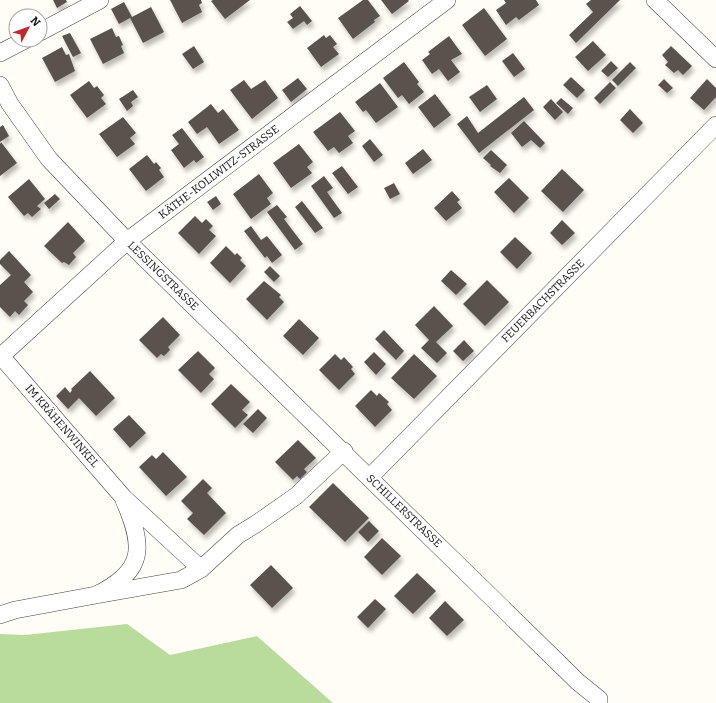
<svg xmlns="http://www.w3.org/2000/svg" width="716" height="703" viewBox="0 0 716 703" font-family="Bitter,serif">
	<defs>
		<filter id="shadow"><feDropShadow dx="2.5" dy="4.5" stdDeviation="2" flood-color="#0004"/></filter>
	</defs>
	<rect width="100%" height="100%" fill="#fffdf5"/>
	<path fill="#b9dc9c" d="M127,624l43,31 87,-19 76,67h-333v-69l25,1z"/>
	<path fill="#5a524d" filter="url(#shadow)" d="M53,0h13l1,2 -10,6z
		M170,0h31l1,3 -3,2 3,7 -20,11z
		M213,0h37l-25,19 -14,-18z
		M363,0h5l12,16 -6,4 1,2 -22,17 -15,-21z
		M381,0h27l1,1 -17,13z
		M504,0h32l3,5 -20,15 -3,-3 -10,8 -10,-15 10,-7z
		M591,0h29l-44,43 -7,-8 24,-23 -7,-8z
		M124,2l8,15 19,-10 13,25 -21,11 -13,-25 -11,6 -8,-15z
		M300,6l12,15 -5,4 -3,-4 -11,8 -6,-7 6,-4 -3,-4z
		M484,8l23,31 -22,17 -23,-31z
		M112,28l4,9 3,-1 4,9 -2,1 3,7 -21,11 -13,-25z
		M70,33l11,20 -8,4 -11,-21z
		M324,35l2,3 4,-3 7,9 -4,3 6,7 -18,13 -14,-19z
		M449,36l13,18 -11,6 9,12 -12,9 -9,-12 -7,5 -10,-14 8,-6 -2,-2z
		M593,41l13,14 -18,16 -13,-14z
		M194,46l10,16 -11,7 -11,-15z
		M671,46l21,20 -9,9 -5,-5 -4,3 -9,-8 3,-3 -6,-7z
		M62,47l4,8 3,-1 6,17 -20,11 -13,-24z
		M513,53l12,16 -11,8 -12,-16z
		M611,61l7,7 -10,9 -7,-6z
		M404,62l15,20 -2,2 7,8 -15,12 -7,-9 -4,3 -15,-20z
		M630,62l6,6 -18,18 -6,-6z
		M571,77l14,13 -8,8 -14,-13z
		M298,78l9,11 -16,13 -9,-12z
		M664,79l9,9 -6,5 -9,-8z
		M707,79l9,9v9l-12,13 -14,-12z
		M244,80l7,9 14,-9 13,18 -26,21 -22,-29z
		M89,81l5,7 3,-2 7,9 -3,3 5,6 -19,14 -17,-23z
		M610,82l6,6 -16,16 -6,-6z
		M380,83l18,24 -22,16 -10,-13 -3,2 -8,-10z
		M487,85l10,14 -17,13 -11,-15z
		M133,90l5,7 -7,5 2,4 -6,5 -8,-12z
		M435,94l16,21 -17,13 -16,-21z
		M524,97l10,13 -55,43 -22,-29 10,-8 11,17z
		M561,98l12,10 -5,6 -12,-11z
		M551,99l12,13 -8,8 -12,-13z
		M211,104l7,9 5,-4 16,21 -20,14 -12,-17 -10,7 -9,-12z
		M630,109l13,14 -10,10 -13,-13z
		M340,112l15,19 -7,5 5,7 -14,10 -5,-6 -6,4 -15,-19z
		M123,117l13,16 -6,5 5,6 -18,13 -18,-23z
		M524,121l21,22 -5,5 -9,-8 -9,7 -11,-14z
		M3,125l6,11 -9,6v-15z
		M182,128l22,29 -8,6 -2,-3 -10,8 -13,-18 8,-6 -7,-9z
		M370,139l13,16 -9,7 -12,-16z
		M1,142l16,21 -17,13v-32z
		M299,144l14,18 -6,5 5,6 -21,15 -18,-25z
		M423,149l9,11 -19,14 -8,-11z
		M491,150l16,15 -7,8 -10,-7 1,-1 -8,-7z
		M147,155l7,9 2,-2 5,6 -2,2 5,7 -18,14 -17,-22z
		M342,166l16,21 -10,7 -16,-21z
		M562,169l22,21 -21,22 -22,-21z
		M259,174l14,19 -6,5 4,6 -20,15 -18,-25z
		M324,176l9,12 -6,4 15,21 -8,5 -23,-32z
		M509,178l20,20 -15,15 -20,-21z
		M29,179l16,20 -8,7 4,3 -9,8 -4,-4 -4,3 -16,-19z
		M394,183l6,11 -10,5 -6,-11z
		M452,191l8,9 -3,2 5,6 -16,13 -12,-13z
		M55,194l5,5 -11,10 -5,-6z
		M216,196l5,8 -8,6 -6,-8z
		M302,201l21,27 -8,5 -20,-26z
		M277,205l10,12 -3,2 19,25 -8,6 -28,-38z
		M195,216l7,7 4,-4 7,7 -4,4 7,6 -17,18 -21,-21z
		M562,220l13,13 -13,12 -12,-12z
		M68,222l17,19 -12,12 3,4 -7,8 -5,-3 -2,1 -18,-17z
		M251,226l10,14 6,-4 15,19 -10,8 -5,-7 -2,2 -21,-27z
		M515,237l17,16 -15,16 -17,-17z
		M226,246l9,9 2,-2 5,5 -2,2 6,6 -16,17 -20,-20z
		M9,251l22,24 -7,7 9,10 -9,9 4,4 -9,10 -4,-4 -5,6 -10,-10v-22l11,-10 -11,-11v-4z
		M270,266l10,10 -6,6 -10,-10z
		M451,270l16,14 -11,11 -15,-14z
		M487,280l22,22 -24,24 -22,-22z
		M264,281l17,14 -2,2 5,5 -17,18 -21,-21z
		M434,306l19,20 -17,16 11,11 -10,10 -16,-15 8,-8 -14,-15z
		M163,317l17,18 -12,12 2,3 -6,6 -3,-2 -4,4 -18,-18z
		M299,319l20,19 -16,17 -20,-19z
		M384,330l20,21 -8,9 -21,-21z
		M464,340l10,11 -11,10 -10,-10z
		M198,351l17,17 -6,6 5,5 -13,14 -23,-23z
		M374,352l12,12 -10,11 -12,-13z
		M335,354l6,6 3,-3 9,10 -2,2 4,5 -16,16 -20,-20z
		M414,354l23,22 -23,23 -23,-21z
		M90,371l25,27 -19,18 -17,-18 -11,11 -12,-13 9,-9 5,6 2,-3 -1,-1z
		M231,384l19,18 -8,8 6,5 -13,13 -24,-24z
		M371,390l6,6 2,-3 10,9 -2,2 5,6 -17,17 -20,-21z
		M258,409l9,9 -14,15 -10,-9z
		M129,415l17,18 -16,15 -17,-19z
		M298,440l18,18 -12,11 3,3 -7,7 -3,-3 -4,4 -18,-18z
		M163,452l24,25 -21,19 -27,-29 13,-12 4,4z
		M203,479l9,9 -5,5 19,20 -22,22 -17,-16 6,-6 -12,-12z
		M333,483l36,35 -24,24 -36,-35z
		M369,521l10,10 -11,11 -10,-10z
		M382,538l19,18 -19,19 -18,-18z
		M271,565l22,23 -21,20 -22,-23z
		M417,573l19,18 -23,23 -19,-18z
		M375,599l11,10 -18,19 -11,-11z
		M445,601l19,19 -17,16 -18,-18z"/>
	<g fill="none" stroke-linecap="round" stroke-linejoin="round">
		<g stroke="#444" stroke-width="18">
			<path id="minor" d="M655,0l61,59
				M40,32l60,-32
				M0,53l25,-13
				M0,85l10,19 39,55 78,82 451,441 21,17v4
				M0,355l123,142 78,72
				M1,356l126,-115 320,-241
				M370,477l346,-352
				M96,595l85,-15 20,-11 37,-34 18,-11 40,-28 48,-45
				M0,615l15,-5 81,-15c50,-24 48,-49 28,-95"/>
		</g>
		<use href="#minor" stroke="#fff" stroke-width="17"/>
	</g>
	<g text-anchor="middle" dominant-baseline="central" stroke-width="4" stroke-linejoin="round" paint-order="stroke">
		<g font-size="11" fill="#111" stroke="#fff">
			<text transform="translate(219 172) rotate(-37)">KÄTHE-KOLLWITZ-STRASSE</text>
			<text transform="translate(163 276) rotate(44)">LESSINGSTRASSE</text>
			<text transform="translate(543 301) rotate(-45)">FEUERBACHSTRASSE</text>
			<text transform="translate(62 426) rotate(49)">IM KRÄHENWINKEL</text>
			<text transform="translate(404 511) rotate(44)">SCHILLERSTRASSE</text>
		</g>
	</g>
	<g transform="translate(28 28) rotate(49)"><circle r="19" fill="#ffffff" stroke="#a0a0a0"/>
	<path d="M0-3L7 15L0 10L-7 15Z" fill="#c4262e"/>
	<text y="-6" font-size="11" font-weight="bold" text-anchor="middle" fill="#111111">N</text>
	</g>
</svg>
